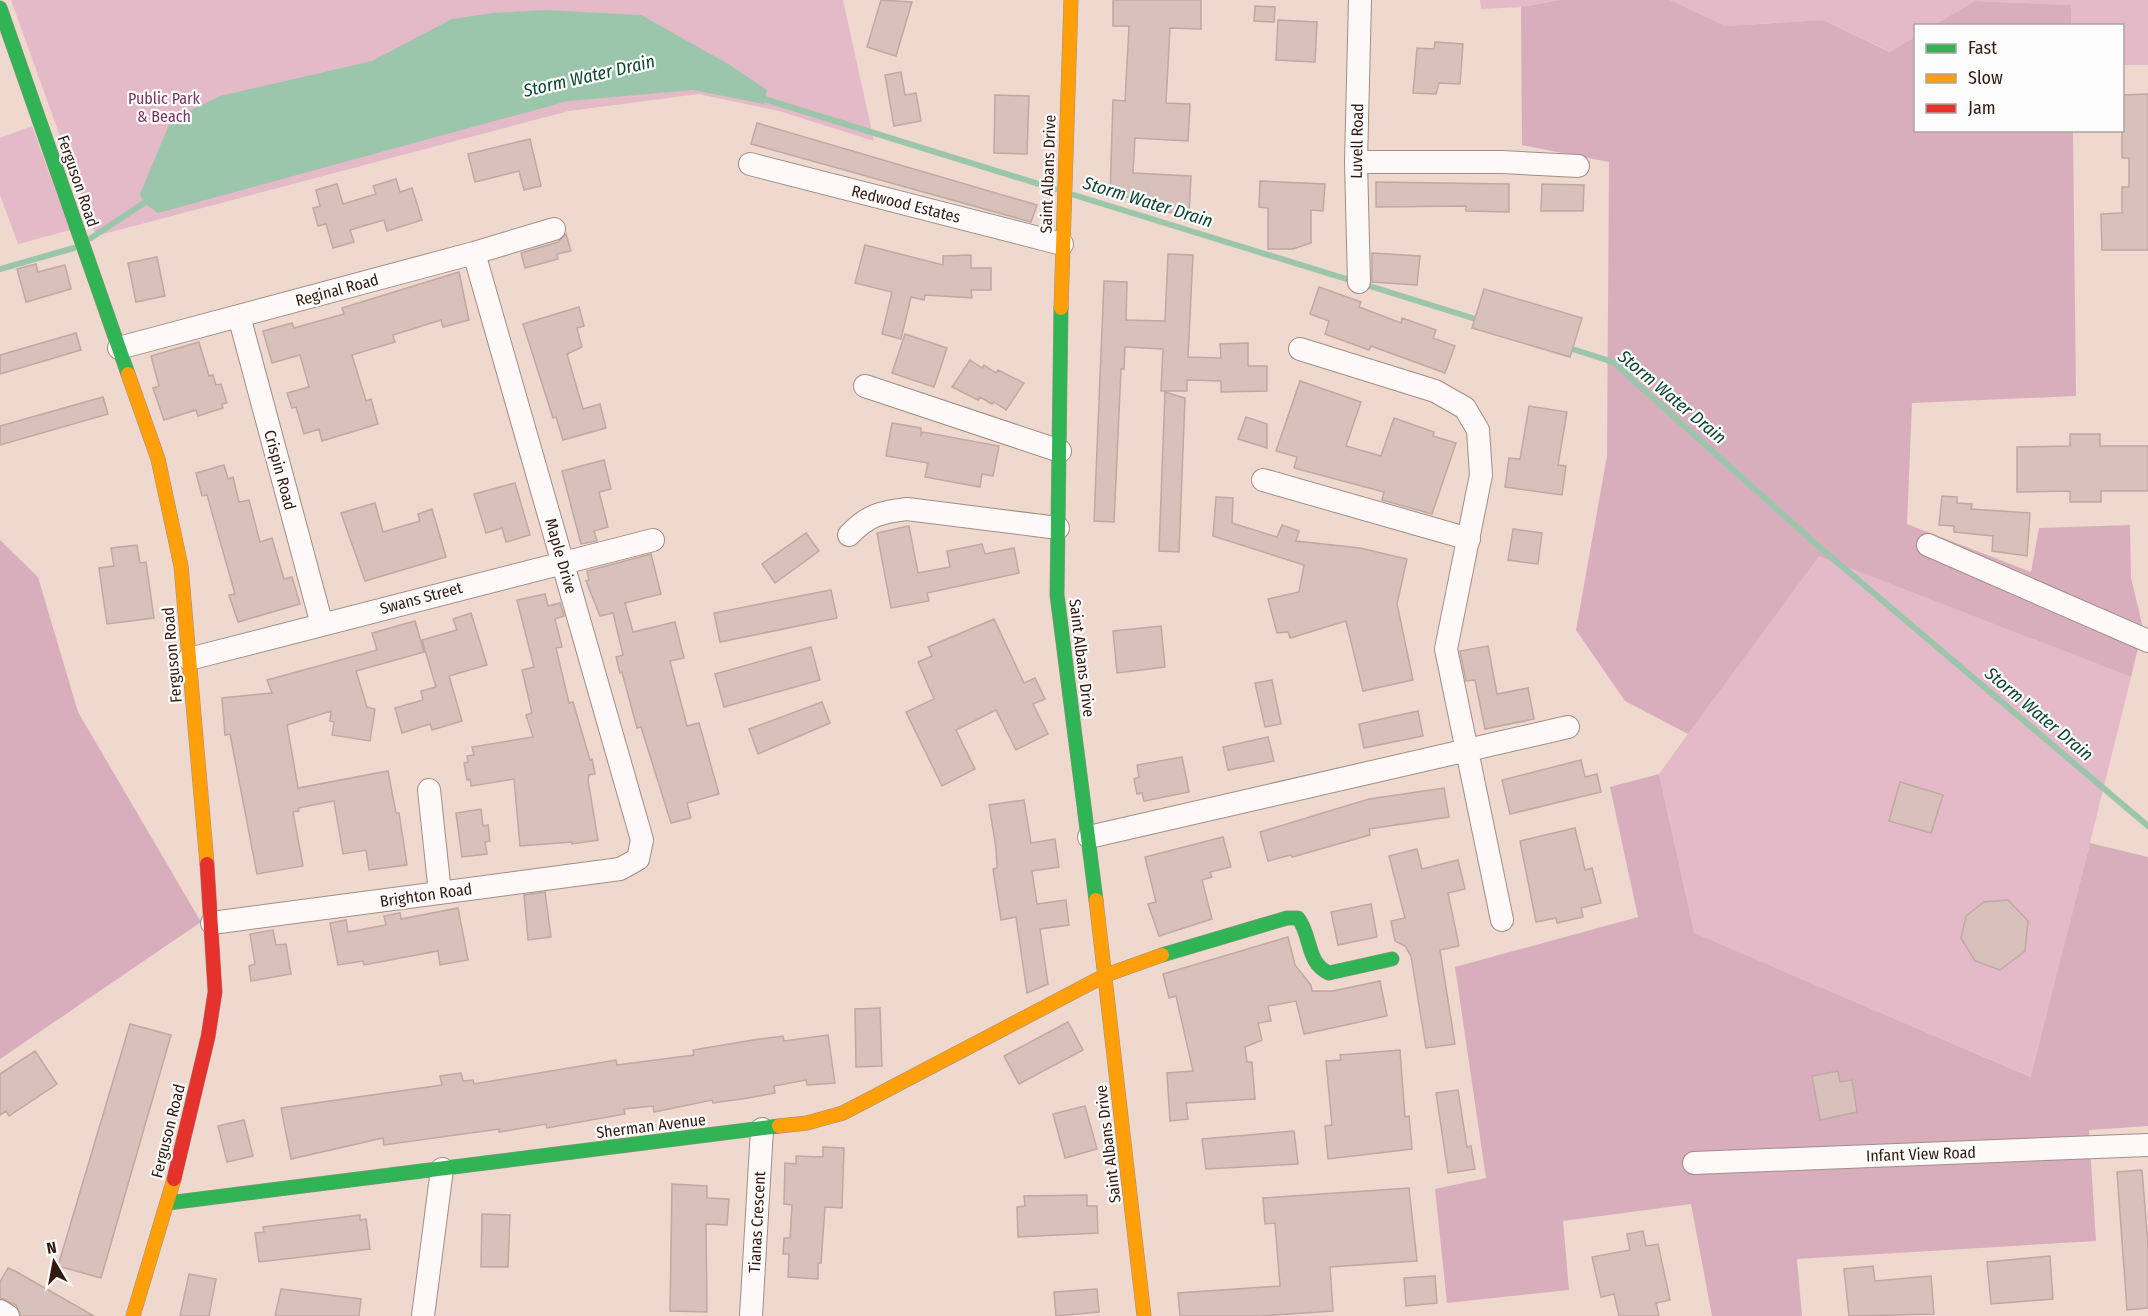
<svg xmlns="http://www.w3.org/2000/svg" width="2148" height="1316" viewBox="0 0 2148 1316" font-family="'Fira Sans Condensed',sans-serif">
	<rect width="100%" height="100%" fill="#efd8ce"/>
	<path fill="#e4b9c8" d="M11,0h832l31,141 -95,-30 -81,-17 -129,17 -473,125z
		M1480,0h80l-39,7 -40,2z
		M1670,0h478v65h-25l-1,-39 -51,-1v-20l-96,-4 -41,24 -18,1 -1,11 -24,15 -68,-32 -99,6z
		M32,126l38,104 -52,14 -18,-49v-57z
		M1818,555l313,122 -99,400 -339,-144 -34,-159z"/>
	<path fill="#d8aebc" d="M1560,0h110l55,26 98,-6 67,32 25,-15 1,93 157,1 3,265 -164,7 -5,121 124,48 8,-44 91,-3 1,53 12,50 -12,49 -312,-121 -131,178 -63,-33 -49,-71 31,-174 2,-294 -87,-17 -1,-138z
		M1975,1l96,4v20h-137z
		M0,540l38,37 40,135 123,210 -201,137z
		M1659,774l35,159 337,144 59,-234 58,14v269l-59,4 7,111 -299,18 5,57h-90l-21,-112 -128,17 6,69 -122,13 -12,-114 51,-11 -31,-211 183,-50 -28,-130z"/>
	<path fill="#9cc6ac" d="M545,10l96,5 89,50 37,25 -3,14 -71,-14 -125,11 -410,112 -14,-10 -4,-9 31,-74 49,-24 152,-35 80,-42 41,-6z"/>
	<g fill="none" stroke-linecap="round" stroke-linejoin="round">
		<path stroke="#9cc6ac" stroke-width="6" d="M758,97l297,92
			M1074,195l279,86
			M91,238l59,-39
			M0,269l74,-21
			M1363,284l119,37
			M1566,347l47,15 204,183 331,281"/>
	</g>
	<path fill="#d8c0bb" stroke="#c0a8a3" stroke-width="1.5" d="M881,0l31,2 -16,54 -29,-9z
		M1113,0h88v29l-31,-1 -4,75 24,1 -2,37 -53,-3 -2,35 58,3 -2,37 -37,-1v-13l-42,-3 3,-96 12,1 4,-75h-16z
		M1255,6l20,1 -1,15 -20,-1z
		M1278,20l39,2 -2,40 -39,-2z
		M1435,42l28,2 -3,40 -21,-1 -3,11 -23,-1 4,-45 17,1z
		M901,72l4,23 11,-2 5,28 -27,5 -9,-51z
		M2148,94v156h-46l-1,-36 21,-1v-26h7v-29h-7v-63z
		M995,95l34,1 -2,58 -33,-1z
		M757,123l280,82 -6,17 -280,-78z
		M530,139l11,47 -17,4 -5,-19 -44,11 -7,-28z
		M396,179l4,13 12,-4 10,32 -35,11 -3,-11 -34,10 4,12 -21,6 -7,-24 -8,2 -5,-18 7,-2 -4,-16 21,-6 6,20 33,-10 -3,-8z
		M1260,181l65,3 -2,27 -12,-1v33l-18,6h-25v-41l-9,-1z
		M1376,182l133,2v28l-43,-1v-5l-90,1z
		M1542,184l42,1 -1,26h-42z
		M566,234l5,17 -14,3 1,5 -33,9 -4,-15 37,-11z
		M865,245l78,20v-9l28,-1v13h20v22h-20l1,8 -47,-3 -1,5 -13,-3 -10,42 -19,-5 10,-42 -37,-9z
		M1372,253l48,3 -3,29 -45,-3z
		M1168,254l25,1 -5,102 33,1 -1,-14 28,-1v23h19v25l-46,1v-11l-34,-1v11h-26l2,-42 -38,-2 -1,22h-3l-7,153 -20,-1 10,-240 23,1 -1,38 39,1z
		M157,257l8,39 -29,6 -8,-39z
		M36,264l2,8 27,-7 6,24 -45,13 -9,-33z
		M459,272l10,48 -26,7 -2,-7 -48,15 2,7 -43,13 14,46 5,-2 7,25 -56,17 -3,-12 -15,5 -8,-27 -4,1 -5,-15 22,-6 -9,-32 -28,8 -9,-32 29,-8 2,5 50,-14 -2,-6z
		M1319,287l42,15 -2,5 42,16 1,-5 34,12 -3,8 22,8 -10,27 -74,-27 -2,4 -44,-16 4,-13 -19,-7z
		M1484,289l98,29 -12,39 -98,-29z
		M579,307l5,19 -7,2 5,19 -15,7 16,55 17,-5 6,24 -43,12 -7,-23 -3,1 -30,-94z
		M76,333l5,17 -81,24v-19z
		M905,334l42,14 -13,39 -42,-14z
		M199,342l10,34 4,-1 3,10 5,-1 6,19 -5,1 1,4 -25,8 -2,-6 -32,10 -11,-32 6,-2 -8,-30z
		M970,360l12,8 2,-3 12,8 2,-3 26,13 -18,27 -12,-8 -2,2 -12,-7 -2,3 -26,-13z
		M1300,381l61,21 -15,44 35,10 13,-38 40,14 -1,4 23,7 -24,71 -50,-14 2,-8 -90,-24 3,-11 -21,-6z
		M1165,392l20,6 -6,154 -20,-1z
		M103,397l5,17 -108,31v-19z
		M1529,406l38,6 -9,53 8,1 -4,29 -57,-8 4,-29 11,1z
		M1246,417l21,7v24l-29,-9z
		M892,423l29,5v7l2,-3 76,14 -6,30 -11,-2 -2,13 -55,-10 3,-14 -42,-7z
		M2070,434h30v12h48v45h-47v11h-31v-11l-53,1v-45l53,-1z
		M604,460l7,29 -12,3 9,35 -14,4 3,10 -16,3 -19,-73z
		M224,465l4,14 5,-2 6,25 10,-2 11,42 12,-4 12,41 8,-2 8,27 -62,18 -9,-27 6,-1 -28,-99 -5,1 -6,-23z
		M515,483l15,52 -24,7 -4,-14 -16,5 -12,-39z
		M1942,496l15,1v6l15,1 -1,5 59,4 -3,43 -35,-5 1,-15 -39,-4v-6l-15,-1z
		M1216,497l17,1 -1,25 45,14 5,-12 17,6 -3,10 64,7 47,11 -10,45 16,76 -50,11 -17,-70 -56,17 -2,-6 -11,1 -9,-34 31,-7 5,-27 -91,-29z
		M375,503l8,29 37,-11 -2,-7 14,-5 14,48 -81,24 -24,-68z
		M909,526l9,47 32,-6 -3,-16 35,-7 3,10 29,-6 5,25 -92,20 2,8 -38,7 -14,-75z
		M1513,529l29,4 -4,31 -30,-4z
		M806,533l13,18 -44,32 -13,-19z
		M137,545l3,18 6,-1 8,56 -47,6 -8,-56 15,-2 -3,-18z
		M651,554l10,40 -36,9 8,29 42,-10 9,36 -14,3 17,65 12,-3 20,71 -32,9 4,15 -20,5 -30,-96 -4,1 -15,-56 -2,1 -4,-16 7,-2 -10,-42 -13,3 -14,-35 3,-1 -2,-9z
		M831,590l6,28 -117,24 -6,-29z
		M545,594l3,12 12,-3 4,13 -9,3 7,28 -6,1 13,55 4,-1 17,58 2,-1 3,15 -6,1 -1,5 10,60 -26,4v-2l-52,4 -6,-67 -43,7 -1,-7 -3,1 -3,-17 4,-1 -1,-6 7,-1 -2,-8 61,-10 -7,-22 6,-2 -10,-43 12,-3 -17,-67z
		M471,613l16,52 -38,11 13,45 -30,9 -2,-6 -28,9 -7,-25 28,-8 -2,-9 15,-4 -14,-47 35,-10 -4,-11z
		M994,619l30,64 11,-5 10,21 -12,5 15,30 -32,16 -20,-40 -40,20 19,39 -33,17 -36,-74 28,-13 -16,-37 14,-6 -4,-9z
		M415,621l9,31 -68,19 11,36 8,2 -5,32 -38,-6 2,-13 -4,-1 1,-10 -44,14 11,63 90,-17 8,42h3l8,52 -38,5 -3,-20 -23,4 -9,-53 -36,7 1,3 -6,1 10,54 -46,8 -27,-140 -5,1 -3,-37 50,-5 -5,-13 110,-30 -5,-17z
		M1161,626l4,41 -48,6 -4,-42z
		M1488,646l9,48 31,-6 6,31 -49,10 -10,-49 -9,1 -6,-30z
		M811,647l9,33 -96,27 -9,-33z
		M1272,680l9,44 -16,3 -10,-44z
		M822,702l8,21 -72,31 -9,-25z
		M1418,711l5,25 -59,12 -5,-24z
		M1268,737l6,24 -46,9 -5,-23z
		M1182,757l7,35 -45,9 -2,-8 -5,1 -3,-15 5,-2 -2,-12z
		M1581,760l4,17 12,-3 4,18 -91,22 -8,-34z
		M1900,782l43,13 -12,38 -42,-12z
		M1444,788l5,29 -80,12 1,6 -78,22 -1,-2 -23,6 -8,-29 109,-33z
		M1024,800l7,43 24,-4 4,28 -27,4 5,33 29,-4 3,25 -29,4 8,55 -21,9 -11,-76 -15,3 -8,-51 4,-1 -1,-20 -7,-43z
		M481,809l2,17 5,-1 2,16 -5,1 2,12 -25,3 -6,-44z
		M1575,828l10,42 7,-2 9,35 -20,5 2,9 -26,6 -1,-5 -20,4 -16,-81z
		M1223,837l8,30 -21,5 2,5 -10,3 10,39 -53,17 -11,-32 8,-2 -11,-45z
		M1417,849l5,20 36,-9 7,29 -17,4 11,53 -19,4 15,94 -29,4 -15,-92 -6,-10 -10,-5 -4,-20 14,-3 -16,-62z
		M545,892l6,45 -23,3 -4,-45z
		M2008,900l20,21 -3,30 -25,19 -25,-9 -14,-23 5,-22 18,-14z
		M1371,904l6,33 -39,8 -7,-33z
		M458,908l10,52 -28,5 -2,-14 -74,14 -1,-4 -25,4 -8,-42 16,-3 2,12 38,-7 -2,-9 16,-3 1,6z
		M273,930l3,15 10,-1 5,30 -40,7 -2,-15 6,-2 -5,-30z
		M1288,937l7,28 16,20 1,6h21l47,-10 7,35 -83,18 -8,-33 -28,5 3,15 -13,2 4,17 -17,7 2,15h5l3,37 -69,4 2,16 -18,2 -3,-48 26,-2 -17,-75 -7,2 -6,-24z
		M880,1008l2,58 -26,1 -1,-58z
		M1068,1022l15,28 -64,34 -15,-28z
		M130,1024l41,11 -70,243 -43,-12z
		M828,1035l7,48 -28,2 -1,-5 -32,6 1,7 -27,5 -35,5 -1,-3 -58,12 -1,-6 -29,3 1,5 -78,14 -1,-4 -47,8v-3l-115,16 -1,-7 -92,21 -10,-51 161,-23 -2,-9 21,-3 2,8 10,-1 1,4 142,-24 1,5 77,-10 -1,-5 60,-10 30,-4 1,5z
		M1400,1050l5,67 4,-1 3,33 -84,10 -3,-33 7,-1 -6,-64 15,-1 -1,-5z
		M35,1051l22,33 -48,32 -3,-5 -6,4v-41z
		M1838,1071l2,11 12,-2 5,32 -37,8 -8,-44z
		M1458,1090l9,57 4,-1 4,23 -27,4 -12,-80z
		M1085,1106l12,43 -32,9 -12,-44z
		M244,1120l9,36 -26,6 -9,-36z
		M1294,1131l4,33 -92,5 -4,-30z
		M823,1147l21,1 -2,60 -17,-1 -4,56h-3v16l-30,-2 1,-23h-6l1,-16h6l2,-33 -8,-1 1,-41 11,1v-8l27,1z
		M2142,1170l6,74v64l-21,2 -10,-138z
		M672,1184l35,2v12l22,1 -2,26 -21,-1 1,88 -37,-1z
		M1409,1188l8,73 -87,6 3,44 -72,5h-81l-2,-23 102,-7 -5,-63 -10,1 -2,-26z
		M1087,1195v11h10l1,27 -80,4 -1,-30 8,-1 -1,-10z
		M482,1214l28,1 -2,52h-27z
		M360,1215v5l6,-1 4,30 -111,13 -4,-29 9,-1 -1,-5z
		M1643,1231l3,15 12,-2 12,56 -14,3 3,13h-40l-5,-22 -13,3 -9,-40 38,-7 -3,-16z
		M2050,1256l3,43 -62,5 -4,-42z
		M1873,1266l2,15 56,-5 3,38 -85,2 -5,-47z
		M8,1268l7,3 79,45h-73l-5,-11 -16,-7v-16z
		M189,1274l27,5 -7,37h-29z
		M1435,1276l2,27 -31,3 -2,-28z
		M281,1289l80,10 -2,17h-84z
		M1097,1289l2,23 -43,4 -2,-24z"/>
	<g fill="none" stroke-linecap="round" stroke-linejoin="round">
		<g stroke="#a38d84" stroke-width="24">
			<path id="street" d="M1356,162h146l76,4
				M750,164l312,80
				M1359,282l-3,-120 4,-162
				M239,316l83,309
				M119,348l355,-95 80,-24
				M1300,349l135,42 30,17 13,22 3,45 -35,174 56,271
				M865,386l195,65
				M1263,480l206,59
				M849,535c19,-20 32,-23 58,-26l151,19
				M1928,545l220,96
				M189,659l464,-119
				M429,790l11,103
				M1089,837l479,-110
				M212,923l408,-54 18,-10 4,-19 -168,-587
				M1694,1163l454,-18
				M0,1311l8,5
				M423,1316l19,-147
				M751,1316l11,-187"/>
		</g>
		<g stroke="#a38d84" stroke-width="15">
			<path id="fast" d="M0,8l128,366
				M1061,308l-4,287 39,305
				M1162,955l125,-37h11c14,18 8,45 31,55l63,-14
				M168,1203l611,-77"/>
		</g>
		<g stroke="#a38d84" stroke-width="15">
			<path id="slow" d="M1061,308l10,-308
				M128,374l30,85 23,107 26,298
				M1096,900l48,416
				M779,1126l28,-3 36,-10 263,-138 56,-20
				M133,1316l41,-137"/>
		</g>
		<g stroke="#a38d84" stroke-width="15">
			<path id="jam" d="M174,1179l34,-142 7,-45 -8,-128"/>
		</g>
		<use href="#street" stroke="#fdf9f8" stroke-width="22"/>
		<use href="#fast" stroke="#30b455" stroke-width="14"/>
		<use href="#slow" stroke="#ff9f0a" stroke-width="14"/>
		<use href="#jam" stroke="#e5322d" stroke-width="14"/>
	</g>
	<g text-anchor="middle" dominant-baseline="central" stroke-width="4.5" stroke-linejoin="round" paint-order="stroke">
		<g font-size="16" fill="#7b3363" stroke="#fdfdfd">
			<text x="164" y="98">Public Park<tspan x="164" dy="18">&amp; Beach</tspan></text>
		</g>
		<g font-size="16" fill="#331a10" stroke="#fdfdfd">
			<text transform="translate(1357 141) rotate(-89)">Luvell Road</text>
			<text transform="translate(1048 174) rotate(-88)">Saint Albans Drive</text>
			<text transform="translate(78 181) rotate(71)">Ferguson Road</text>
			<text transform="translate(906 204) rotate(14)">Redwood Estates</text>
			<text transform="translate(337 290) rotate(-15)">Reginal Road</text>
			<text transform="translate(280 470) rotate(75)">Crispin Road</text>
			<text transform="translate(561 556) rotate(74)">Maple Drive</text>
			<text transform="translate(421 598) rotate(-15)">Swans Street</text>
			<text transform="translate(172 655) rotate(-95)">Ferguson Road</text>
			<text transform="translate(1082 658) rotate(83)">Saint Albans Drive</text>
			<text transform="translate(426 895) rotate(-8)">Brighton Road</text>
			<text transform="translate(651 1126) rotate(-7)">Sherman Avenue</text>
			<text transform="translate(168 1131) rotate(-76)">Ferguson Road</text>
			<text transform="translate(1108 1144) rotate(-97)">Saint Albans Drive</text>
			<text transform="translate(1921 1154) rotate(-2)">Infant View Road</text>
			<text transform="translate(757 1222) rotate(-87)">Tianas Crescent</text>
		</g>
		<g font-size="18" font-style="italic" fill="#0b452f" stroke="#fdfdfd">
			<text transform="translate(589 76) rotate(-13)">Storm Water Drain</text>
			<text transform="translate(1148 202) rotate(17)">Storm Water Drain</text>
			<text transform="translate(1672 397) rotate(40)">Storm Water Drain</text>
			<text transform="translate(2039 714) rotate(40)">Storm Water Drain</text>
		</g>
	</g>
	<rect x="1914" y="24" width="210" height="108" fill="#fdfdfd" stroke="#aca29e" stroke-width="1.5"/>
	<rect x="1926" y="44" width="30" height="9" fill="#30b455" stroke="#aca29e" stroke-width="1.5"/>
	<text x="1968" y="54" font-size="18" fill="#331a10">Fast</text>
	<rect x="1926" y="74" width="30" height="9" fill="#ff9f0a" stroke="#aca29e" stroke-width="1.5"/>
	<text x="1968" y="84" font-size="18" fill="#331a10">Slow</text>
	<rect x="1926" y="104" width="30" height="9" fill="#e5322d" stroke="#aca29e" stroke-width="1.5"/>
	<text x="1968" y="114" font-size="18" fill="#331a10">Jam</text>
	<g transform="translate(54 1262) rotate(350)" stroke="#fdfdfd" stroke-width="4.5" paint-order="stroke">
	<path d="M0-4.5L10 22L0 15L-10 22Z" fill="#331a10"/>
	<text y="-9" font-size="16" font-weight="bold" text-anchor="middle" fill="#331a10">N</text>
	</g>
</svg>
